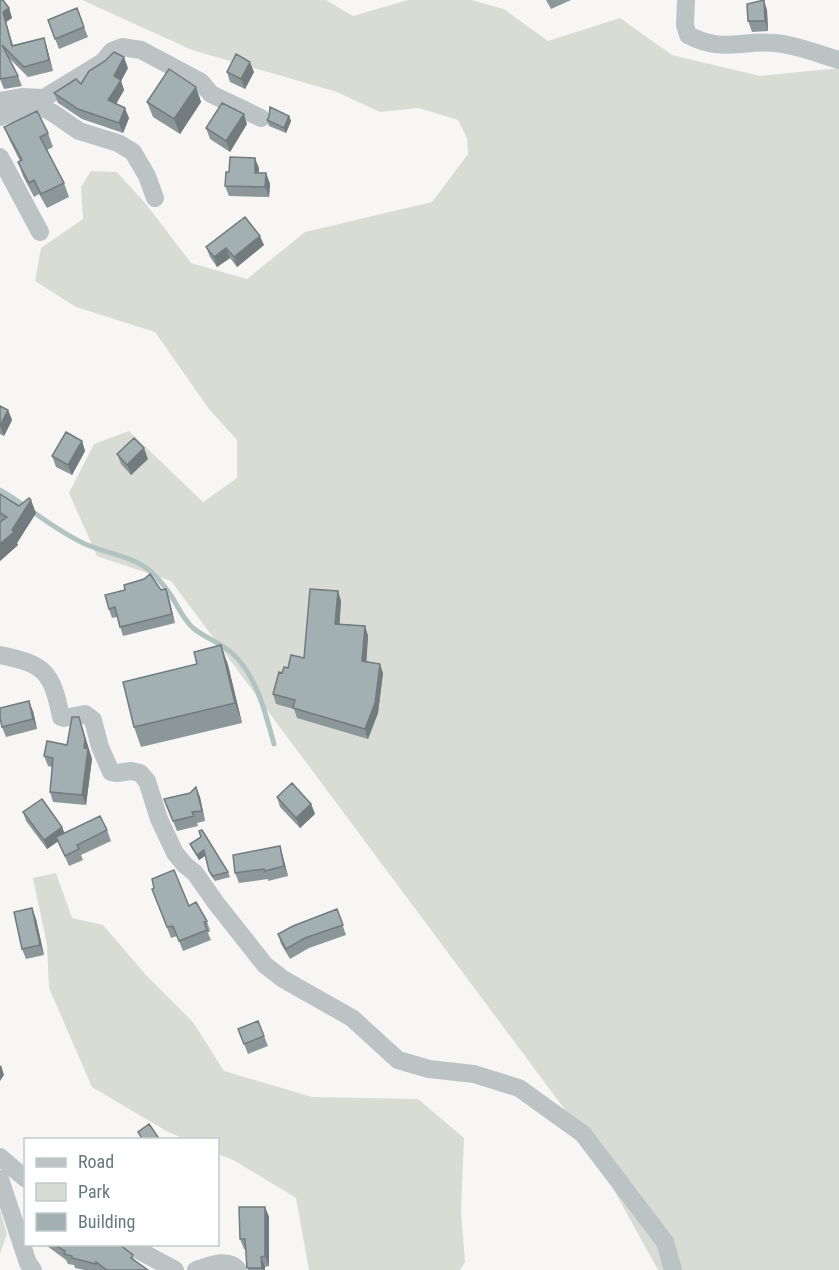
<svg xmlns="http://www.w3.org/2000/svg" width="839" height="1270" viewBox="0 0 839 1270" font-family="'Roboto Condensed',sans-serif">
	<rect width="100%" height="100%" fill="#f7f6f5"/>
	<path fill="#d9dcd4" d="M82,0h244l27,16 55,-16h63l33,9 44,32 72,-23 52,37 88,21 79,-8v1202h-181l-75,-136 -412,-553 -74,-25 -28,-63 25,-49 35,-13 74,71 34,-24v-38l-28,-31 -54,-77 -79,-25 -41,-26 6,-33 42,-29 -2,-32 10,-16 26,1 29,32 45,59 56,16 58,-47 127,-30 36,-48 -1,-16 -9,-18 -40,-12 -38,4 -43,-20 -145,-42z
		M56,873l16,45 31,7 43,50 47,47 31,49 88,26 106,2 46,39 -3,73 4,51 -5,8h-151l-13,-72 -61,-37 -17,-7v-14l-33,-1 -17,-7 -76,-45 -43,-99 -2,-43 -14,-67z
		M0,1210l7,24 -7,20z"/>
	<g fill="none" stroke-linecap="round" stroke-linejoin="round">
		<path stroke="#b2c4c2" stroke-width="5" d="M0,490c29,17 54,40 85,54 20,9 47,12 64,26 7,6 16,17 21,24 8,12 12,24 23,34 12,10 28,15 39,25 25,23 33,59 42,91"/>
		<path stroke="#bcc3c4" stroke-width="18" d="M686,0l-1,25 3,10c34,18 53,5 87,8 22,2 43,11 64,17
			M0,101l22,-4 21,1
			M37,105l16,8 26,18 39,12 15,9 14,24 8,22
			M0,117l37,-12 7,-7 59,-36 9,-11 10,-4 19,3 60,32 10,12 50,24
			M0,157l40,75
			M0,655c45,9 52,17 61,62l3,1 21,-4 8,6 7,27 11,25 6,1 14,-2 9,2 7,8 12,38 16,34 10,12 10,8 21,30 49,62 18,14 69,39 46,42 31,9 45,5 45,14 64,46 82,108 8,28
			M0,1157l26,22
			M0,1179l28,84 5,7
			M127,1244l48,26
			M196,1270c13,-4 32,-13 42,0"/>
	</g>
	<path fill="#8c9799" d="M0,0l9,8 3,10 -6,4 7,23 31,-7 3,10 6,23 -25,6 -19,-19 9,18 4,10 -18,3 -4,-10z
		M546,0h25l-20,9z
		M767,10l1,21 -16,1 -4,-11z
		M48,20l36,7 4,10 -29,12z
		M128,68l-7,13 3,9 -8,14 13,14 -6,15 -41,-14 -24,-16 -4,-10z
		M227,72h27l-9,17 -15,-7z
		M196,87l5,15 -21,32 -27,-17 -6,-15z
		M289,116l2,5 -5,12 -17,-7 -2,-6z
		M247,124l-17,28 -20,-13 -4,-11z
		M4,127l44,6 5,14 -6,3 17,33 5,14 -22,11 -8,-14 -5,3 -11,-21 -5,-14 2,-1 -10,-20z
		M259,168v5h7l4,11 -1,13 -40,-1 -4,-10 4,-14z
		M264,245l-27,22 -7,-9 -13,9 -7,-10 -4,-10z
		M0,406l8,4 4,10 -8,16 -4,-2z
		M82,441l3,10 -13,24 -16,-8 -4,-11z
		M117,454l31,5 -17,16 -10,-11z
		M0,494l19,12 17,7 -19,30 1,2 -18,16z
		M166,589l9,34 -52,13 -6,-19 -5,1 -3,-9z
		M338,591l3,10 -2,23 26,2 3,10 -2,25 17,12 -5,40 -10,26 -71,-21 -3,-9 -18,-5 -3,-10 15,-26 16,-10z
		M221,645l7,20 14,58 -101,24 -7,-20 63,-63z
		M33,711l4,18 -31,8 -4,-10z
		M79,717l13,42 -6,46 -33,-3 -3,-10 2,-25 -4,-1 -4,-10 23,-11z
		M196,787l4,10 5,24 -8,2 1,3 -21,5 -13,-32 26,-6z
		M277,797l34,7 4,10 -15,14 -20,-21z
		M23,812l42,21 42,-3 4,11 -30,14 2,5 -14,6 -11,-25 -11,8 -21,-28z
		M190,844l38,28 2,5 -15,4 -4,-5 -2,-5 -4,-15 -6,4 -7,-11z
		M280,846l3,11 5,19 -20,5v-2l-29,4 -4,-10z
		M152,889l37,17 18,15 3,10 -2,2 3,7 -28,11 -6,-15 -6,2z
		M32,908l4,11 8,36 -18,4 -4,-10z
		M337,909l9,26 -37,13 -19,11 -9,-15 -3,-10z
		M258,1021l10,25 -20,8 -10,-25z
		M265,1207l4,10v49l-4,1v3h-17l-2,-21h-2l-4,-10z
		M46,1245h74l16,16 12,9h-64l-9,-2 -1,-3 -6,-1 -2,-4 -19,-14z"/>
	<path fill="#727b7d" d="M764,0l3,10 1,21 -3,-10z
		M9,8l3,10 -6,4 10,34 -13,-44z
		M44,38l3,10 6,23 -4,-11z
		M124,57l4,11 -7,13 3,9 -12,21 -4,-11 6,-24z
		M250,62l4,10 -9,17 -4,-10z
		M196,87l5,15 -21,32 -6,-15z
		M125,108l4,10 -6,15 -4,-10z
		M244,114l3,10 -17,28 -4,-11z
		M289,116l2,5 -5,12 -2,-5z
		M255,158l4,10 -1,15 -3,-10z
		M266,173l4,11 -1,13 -4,-10z
		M260,236l4,9 -27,22 -3,-10z
		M226,248l4,10 -13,9 -3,-10z
		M8,410l4,10 -8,16 -4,-10z
		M82,441l3,10 -13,24 -4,-10z
		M144,448l4,11 -17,16 -4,-10z
		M31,500l5,13 -19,30 1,2 -18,16v-17l12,-14z
		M166,589l3,9 6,25 -3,-9z
		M338,591l3,10 -2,33 -4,-10z
		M365,626l3,10 -2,35 -4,-10z
		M221,645l7,20 14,58 -7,-20z
		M380,664l3,9 -5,40 -10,26 -3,-10z
		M29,701l4,10 4,18 -4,-10z
		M79,717l13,42 -6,46 -4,-10 2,-47z
		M196,787l4,10 5,24 -3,-10z
		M311,804l4,10 -15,14 -4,-10z
		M62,827l4,9 -19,13 -3,-9z
		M280,846l3,11 5,19 -4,-10z
		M204,850l2,5 -7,5 -2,-5z
		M32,908l4,11 8,36 -4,-10z
		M1,1065l3,10 -4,6v-15z
		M265,1207l4,10v49l-4,-10z
		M261,1257l4,10v3h-2l-1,-2z"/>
	<path fill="#a3b0b2" stroke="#727b7d" stroke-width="1.5" d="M0,0h3l6,8 -6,4 9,34 32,-8 5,22 -25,7 -22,-22 16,31 -18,3z
		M764,0l1,21h-17l-1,-17z
		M77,8l7,19 -29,12 -7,-19z
		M114,52l10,5 -10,19 7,4 -13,20 17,8 -6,15 -41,-14 -24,-16 22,-14 5,5 8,-13 16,-10z
		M236,54l14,8 -9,17 -14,-7z
		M169,69l27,18 -22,32 -27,-17z
		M222,103l22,11 -18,27 -20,-13z
		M270,107l19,9 -5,12 -17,-8 2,-3z
		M37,111l11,22 -8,4 24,46 -23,11 -7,-14 -5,3 -11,-21 4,-2 -18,-33z
		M230,157l25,1v15h11l-1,14 -40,-1 1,-14h3z
		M245,217l15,19 -26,21 -8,-9 -12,9 -8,-10z
		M0,406l8,4 -8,16z
		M66,432l16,9 -14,24 -16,-9z
		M134,438l10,10 -17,17 -10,-11z
		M0,494l19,12 10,-8 2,2 -19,30 2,2 -14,12v-22l7,-5 -7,-4z
		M150,574l11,16 5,-1 6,25 -52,13 -5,-20 -6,2 -4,-14 20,-5 -1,-5 20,-6z
		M310,589l28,2 -3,33 30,2 -3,35 18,3 -5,39 -10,26 -72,-21 2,-8 -22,-6 6,-22 3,1 2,-6 4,1 3,-13 13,3z
		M221,645l14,58 -101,24 -11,-45 74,-18 -3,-12z
		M29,701l4,18 -31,8 -2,-9v-10z
		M72,717h7l6,22 -1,9 4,1 -6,46 -32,-3 3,-34 -9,-2 3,-15 20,4z
		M292,783l19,21 -15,14 -19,-21z
		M196,787l6,24 -10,1 2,4 -21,5 -9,-22 26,-6z
		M42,799l20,28 -18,13 -21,-28z
		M100,816l7,14 -30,15 2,4 -14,7 -9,-19z
		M202,830l26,42 -15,4 -4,-5 -5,-21 -7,5 -7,-11 11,-7 -2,-6z
		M280,846l4,20 -19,5 -1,-2 -29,4 -2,-18z
		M174,870l15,36 7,-4 11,19 -3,1 3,8 -28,11 -6,-15 -6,1 -15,-38 2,-1 -2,-9z
		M32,908l8,37 -18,4 -8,-37z
		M337,909l6,16 -38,13 -19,11 -8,-15 15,-8z
		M258,1021l6,15 -20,8 -6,-15z
		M149,1124l11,16h-17l-5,-8z
		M239,1207h26v49l-4,1 1,11h-15l-2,-29h-5z
		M55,1245h65l13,10 -2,3 17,12h-41l-11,-8v2l-24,-6v-2l-8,-2 1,-3z"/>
	<rect x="24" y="1138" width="195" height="108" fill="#ffffff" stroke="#c1cacb" stroke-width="1.5"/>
	<rect x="36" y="1158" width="30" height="9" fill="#bcc3c4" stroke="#c1cacb" stroke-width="1.5"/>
	<text x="78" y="1168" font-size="18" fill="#647a7e">Road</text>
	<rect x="36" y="1183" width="30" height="18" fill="#d9dcd4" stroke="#c1cacb" stroke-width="1.5"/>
	<text x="78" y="1198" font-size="18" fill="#647a7e">Park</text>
	<rect x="36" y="1213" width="30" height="18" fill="#a3b0b2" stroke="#c1cacb" stroke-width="1.5"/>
	<text x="78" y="1228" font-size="18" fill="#647a7e">Building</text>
</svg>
